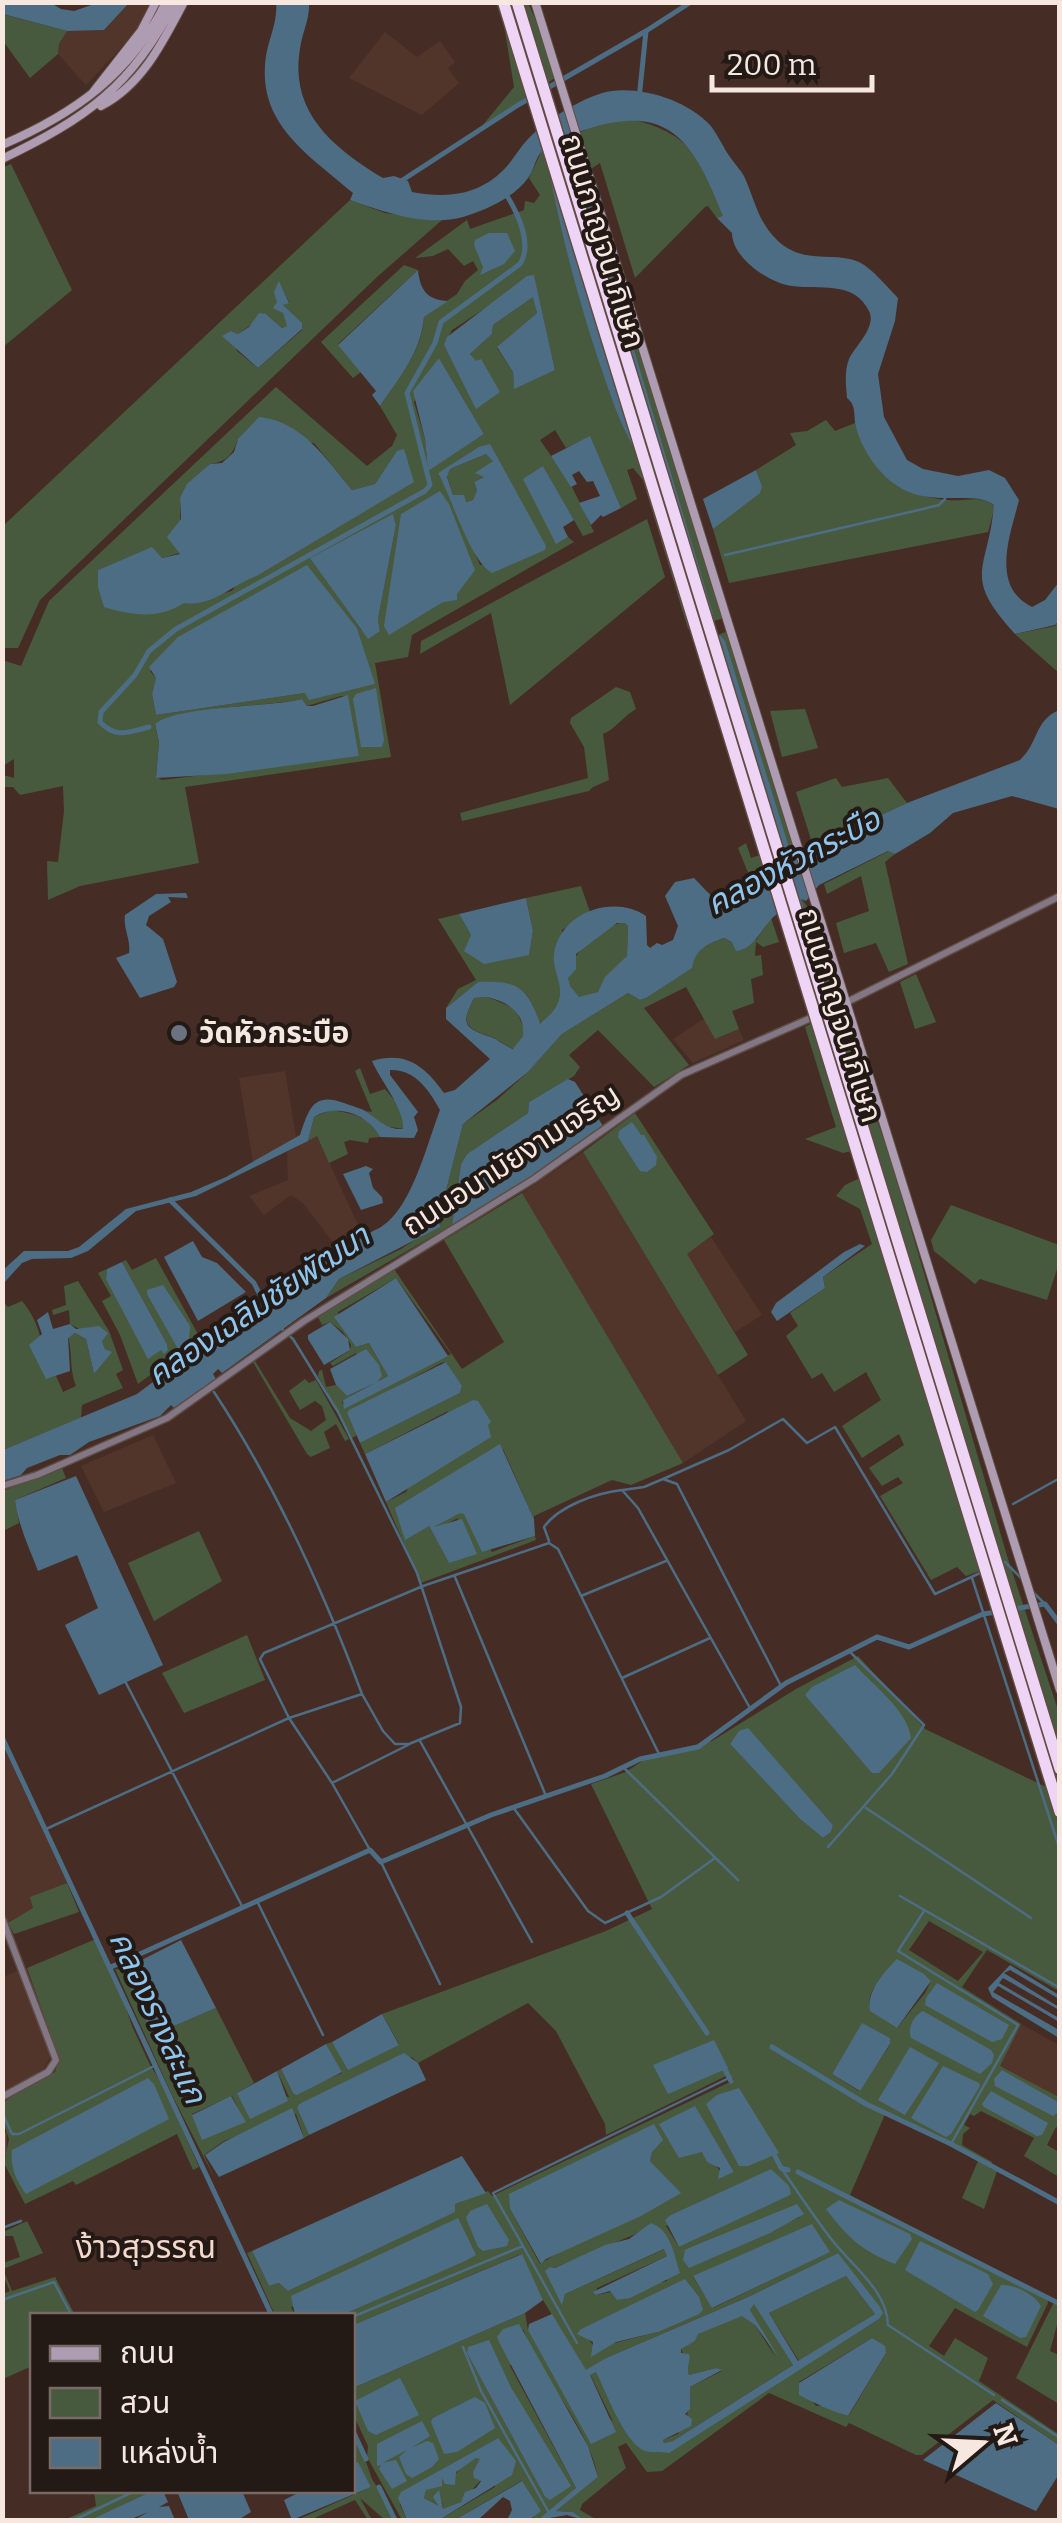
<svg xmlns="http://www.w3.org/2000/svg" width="1062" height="2523" viewBox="0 0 1062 2523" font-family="Bitter,'Noto Sans Thai',serif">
	<rect width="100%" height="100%" fill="#452d25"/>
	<path fill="#52352a" d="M129,3h24l-16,28 -51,54 -28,-31 1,-10 8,-13 37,-1z
		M385,32l32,25 23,-16 15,21 -7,6 11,15 -37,32 -73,-37z
		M705,1018l10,21 24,-10 5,11 -51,23 -20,-24z
		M285,1071l11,66 -43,25 -14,-84z
		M317,1136l42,91 -25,17 -31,-41 -12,-8 -27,20 -15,-19 39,-16 -1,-28z
		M583,1152l163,269 -63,42 -161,-270z
		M711,1237l51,78 -27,17 -49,-78z
		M153,1435l23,48 -72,29 -23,-46z
		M5,1750l62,133 -36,14 3,11 -26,15 -5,-14z
		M17,1971l34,85 -8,14 -40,23v-116z
		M1021,2024l38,21v52l-60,-31z"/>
	<path fill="#485a3d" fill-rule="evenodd" d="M496,3h32l14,31 13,44 -73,48 32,-39 -10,-62z
		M2,14l65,17 -8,13 -1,10 -28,24 -27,-37z
		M626,118c67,15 74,39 98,99l-7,1 -9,-12 -3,1 -70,71 -35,-115 -14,9 138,446 -36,11 -45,-149 -10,-12 -6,2 10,29 -16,9 -31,-71 -24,11 -11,-18 -15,10 30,43 24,49 -11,4 -40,-70 13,77 12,-6 6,5 -162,93 -4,22 -33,6 16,94 -206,30 14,76 -119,23 -32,14 -1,-39 11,1 6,-51 -1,-25 -43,9 -7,-8h-10v-12l11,3v-19l-11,7 -1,-106 19,6 28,-65 227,-214 91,79 25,-20 5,-11 -17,-29c19,-29 42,-54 44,-89l33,-23 8,-13 13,-11 -5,-9 -9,5 -16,-17 -15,7 -18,2 52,-38 3,9 54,-19 1,-9 9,2 6,-8 -11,-17 13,-28 45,-21zM534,276l21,94 -41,17 -1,-15 -16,-24 40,-35 -3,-17 -41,29 -1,9 -22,20 6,8 1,46 -33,-63 8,-15zM439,358l45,76 -56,36 -3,-31 -11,-37zM238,439l76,4 38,47 23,-6 22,-32 16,30 -156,94 -19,6 -6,9 -48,12 -86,-33 53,-22 11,10 18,-5v-55l30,-34c17,-2 23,-10 28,-25zM490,445l55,105 -65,15 -27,-64 -15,-28zM393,515l3,10 -18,94 2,12h-18l-51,-73zM307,566l50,62 17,55 -218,32 -4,-21 4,-16 -6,-7zM341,696h7l11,60 -197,24 -6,-3 3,-35 -4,-17c21,-19 113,-18 147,-26l5,7z
		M11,164l61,126 -69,57 -1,-179z
		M350,200l35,13 57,7 -65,57 -337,323 -22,48h-15v-122zM279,282l10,20 -6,3 19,19v6l-44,38 -21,-17 -6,-20 7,3 28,-20 16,14 6,-2 -5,-13z
		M404,265l14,5 -80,74 23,28 -8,6 -32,-36z
		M826,420l9,11 20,-8c14,47 44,73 93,77 17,2 32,-6 47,6l-7,26 -259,51 -16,-54 49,-43 -6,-16 40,-25 -6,-12 17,-2z
		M486,454l7,6 -7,16 -12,6 3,8 -4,10 -7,2 -13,-7 -6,-19 3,-7z
		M647,519l18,58 -155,128 -19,-92 -71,41 1,-13z
		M1059,621v52l-44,-39 40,-8z
		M728,631l62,203 8,1 7,20 -56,20 -11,-27 8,-5 5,15 9,-3 -65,-211z
		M616,687l14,5 6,17c-13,7 -20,20 -33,25l6,46 -16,7 -4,4 -127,30 -2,-8 128,-35 -4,-31 -14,-24 1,-5z
		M805,709l13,39 -36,9 -12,-46z
		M836,778l6,9 46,-9 19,25 -70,33 -10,12 -15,5 -2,-5 3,-2 -17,-54z
		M889,851l6,3 -10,8 23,102 -19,8 -13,-29 -32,10 -8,-30 33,-12 -8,-35 -34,18 -3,-10z
		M581,886l9,26 -28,18v63l-5,16 -18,16c-9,-41 -24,-42 -61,-43l-32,26 12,-19 18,-9 -38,-61 21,-5 12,21 58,20 4,-24 -7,-33z
		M801,898l11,15 42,139 37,109 117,398 52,157 -1,275 -72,-41 -25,37 59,37 -21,42 59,31v32l-3,-2 -9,18 12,7v25l-35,-21 10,-18 -53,-27 -7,5 -4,-2 -6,11 6,3 -7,6 -1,11 30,17 -2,6 7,3 -13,38 -22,-11 16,-37 -92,-49 -36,83 197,101 1,7 -21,44 -72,-39 -26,38 15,10 11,-18 33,20 -9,23 78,52 2,-2v14l-66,-45 -71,55h-6l-67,-32 -3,4 -77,-34 -107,78 -15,1 -21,-29 -8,4 8,21 -44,36 -2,6 17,10h-13l-11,-8 -17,-1 42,-34c-10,-52 -57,-98 -75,-148l-13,37 66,122c-6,10 -28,25 -38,32h-9l5,-3 -13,-36 -66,39h-16l56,-33 3,-49 -96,54 -2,13 7,15h-5l-35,-63 1,-11 -15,-32v-26l172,-75 3,17 85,92 -23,-48 7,-2 24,52 24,27h19l215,-132 3,-6 -44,-60 -90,44 -142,61 -20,13 -43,-71 -22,-46 -168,71 -1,-9 -10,-1 133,-60 -184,52 4,8h-20l-28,-62 5,-2 17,35 10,-3 9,8 166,-79 1,-8 33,-13 4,5 242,-116 -4,-6 -124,61 -1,-11 -49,-93 -28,-28 -110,60 -6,-6 -113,47 -2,4 12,27 -5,3 -8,-24 -72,27 -20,14 11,24 -43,-84 -57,-126 7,1 31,65 63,-27 38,75 -17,10 52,4 -12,-26 4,-2 12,24 49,-20 -16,-29 6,-2 17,27 50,-25 -17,-30 224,-83 46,-22 -61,-125 35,-12 25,-17 61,-14 84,-52 62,-33 67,73 121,58 -66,-216 -14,5 -9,-9 -26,13 -51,-84 23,-13 -5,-6 -16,9 -13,-18 35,-23 -5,-11 -37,24 -20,-32 39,-26 -15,-28 -32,20 -12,-19 -10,6 -26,-43 12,-10 -8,-13 35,-25 -2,-11 49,-33 -12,-35 -24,-13 9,-11 15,-7 -8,-27 -9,2 -38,-14 31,-12 -31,-100 7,-4 -35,-110 38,96 15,-12zM748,1729l85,96 -2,7 -8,6 -23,-19 -70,-75zM929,1921l54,31 -25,29 -49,-31zM884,1976l47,5 -6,12 -28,35 -26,-17c-5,-15 3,-24 13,-35zM862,2024l28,14v7l-31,46 -27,-17zM232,2096l13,26 -38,14 -15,-22zM695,2107l39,65 -11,3 -8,-11 -8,-2 -4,-10 -11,1zM652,2152l-2,9 21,22 -131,81 -30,-55zM771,2169l19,24 -3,3 -108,51 -13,-21zM800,2217l-111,50 7,-22zM643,2231l29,18 -5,32 -71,14 1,-7 70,-32 -2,-7 -100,45 -3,9 -12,-36 4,1zM829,2252l-116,56 -20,-31zM620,2311l38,21 -63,16 -14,-19zM872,2338l14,15 -35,59 -3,4c-12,-2 -20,-12 -32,-10l-17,-24zM489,2341l23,48 39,111 -6,-3 -78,-144z
		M771,918l8,24 -16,5 -7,-5 -1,14 6,-1 2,20 -12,4 3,24 -22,8 7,18 -24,10 -29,-52 -42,21 45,57 -35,22 -56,-57 -29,25 11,12 -6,9 -45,26 -1,11 -61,41 -6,10 -9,61 -126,73 13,-19 62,-30 40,-26 -2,-5 24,-94 34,-24 31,-28 34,-38 66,-41 12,7 6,-2 45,-30c4,-18 16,-24 33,-30l8,4 24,-2z
		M624,922l4,4 -1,30 -29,36 -19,6c-2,-3 -9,-10 -10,-13 -8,-26 33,-59 55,-63z
		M916,974l20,48 -21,7 -15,-47z
		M488,997l28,12 8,20 -1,7 -9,13c-8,-3 -15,-9 -22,-12 -28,-9 -31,-13 -18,-39z
		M360,1068l10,26 15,-5 14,17 5,23 -20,-3 -18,-15 6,1 -17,-41z
		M331,1110c21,3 39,7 49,27l-11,1 -1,5 -18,-3 -6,2 4,12 -19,9 -12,-27 -9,5 6,-24z
		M635,1113l79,121 -27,20 61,101 -30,20 -135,-223z
		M522,1193l161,270 -52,22 -19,-5 -78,36v3l-31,-70 -74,77 20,37 9,-45 -22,11 -2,-2 25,-14h5l28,39 43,-16 1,4 -115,43 -35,-81 20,-10 42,-81 -83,43 -5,-11 100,-50 2,-6 -16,-25 -5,1 -94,50 10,22 -5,3 -34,-62 1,-5 3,-1 4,17 10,-2 11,11 30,-14 -21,-29 -23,13 -3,-3 20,-13 1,-5 -8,-13 -13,-10 -8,3 -4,-8 76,-48 68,100 42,-27 -60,-102zM396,1278l55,76 -109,50 1,-4 45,-24 -19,-33 -13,4 -17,-26 -1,-9z
		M951,1205l108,40v18l-12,37 -67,-21 -5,5 -41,-33 -3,-11z
		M156,1258l44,80 -62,46 -18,-49 -18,-34 9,-5 -13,-23 9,-4 -1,10 58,74 4,-4 -1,-5 -45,-82 4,-2 6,10z
		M78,1281l31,50 14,39 -7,4 7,14 -41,17 -1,13 -78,32 -1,-149 6,6 14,-6c20,24 21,47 24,77l10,-2 7,16 13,-6c-7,-17 -3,-32 -8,-49l7,-4 11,6 8,35 17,-22 -6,-3 -3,-8 -32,-17 -1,-14 -16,5 -1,-5 14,-5 -2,-19z
		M255,1361l35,57 21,13 15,-11 -4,-14 -7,-5 -15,9 -11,-19 16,-12 4,4 7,-3 33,59 -4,2 -9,-17 -12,8 6,16 -19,9 -4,-3 -54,-92z
		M62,1468l4,10 -51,22 4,23 -16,8v-40z
		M199,1531l23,50 -68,40 -26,-58z
		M247,1635l18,45 -81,33 -22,-40z
		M67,1883l12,29 -65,22 -6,-11 25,-15 -3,-11z
		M96,1939l20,39 16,48 18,39 13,20 36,82 -6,3 -16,-36 -101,51 -3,-4 -48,23 -21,-41 5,-24 -6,-17v-19l21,-17 31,-14 4,-13 -32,-91z
		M27,2221l16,32 -40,16 9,22 43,-14 20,38 -43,1v50l-29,13v-85l7,-3 -7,-16v-12l17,-6 -7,-21h-10v-4z
		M846,2276l29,38 -76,47 -30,-48z
		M1055,2300l4,2v15l-9,34 9,4v49l-43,-26z
		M754,2303l39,62 -120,76 -9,2 -1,-3 15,-6 9,-16 3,-31 32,-16 -6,-3 -27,7 -8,-27 14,-7 2,-7 45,-19 13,10 21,33 -26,-48z
		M353,2425l19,54 26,41h-13l-25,-22 12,22h-4l-13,-20 -45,20h-13l74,-33 -13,-24 -5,2 3,-6z
		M476,2458h4l1,22 -20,22 -18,8 -1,-9 -3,5 -15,-8 2,-8 15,-9 1,-5 11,1 9,-11z
		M94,2491h61l-65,29h-26l32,-14z"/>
	<path fill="#4d6d84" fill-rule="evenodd" d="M276,2l33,1c1,16 -7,30 -9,46 -11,64 35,100 83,129l11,-2 14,5 4,11c37,7 70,3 96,-27 8,-10 15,-22 24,-30 17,-17 56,-41 80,-44 33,-4 75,10 98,34 8,10 13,22 20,32 4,6 10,12 14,19 11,24 14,47 35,66 26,23 55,9 80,20 14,7 27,24 39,36l-3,23 -17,53 6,43 23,43 16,9 35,7 31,-6 16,8 14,22c-9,36 -29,86 13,107l13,-7 14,-18v39l-4,4 -40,9c-54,-59 -27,-62 -21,-129 -20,-16 -65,4 -98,-20 -18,-12 -35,-37 -40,-58 -3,-12 1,-21 -9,-29 -1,-13 -3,-26 2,-39 6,-13 28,-32 20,-48 -15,-31 -50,-21 -77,-25 -23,-3 -60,-28 -60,-53l-15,-15 6,-2c-27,-68 -50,-114 -132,-88 -14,4 -40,12 -49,23 -7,7 -8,20 -14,27 -13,19 -44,33 -65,39 -36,10 -80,-5 -113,-17l3,-7c-45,-39 -97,-69 -87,-137 3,-19 12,-34 10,-54z
		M2,3h49l10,6 13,2 23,-8h32l-25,27 -37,1 -64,-17z
		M554,147h16l23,66 120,401 -13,8c-19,-50 -35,-102 -55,-150 -9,-22 -21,-41 -29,-62 -31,-84 -55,-170 -70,-257z
		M489,233h18l8,18 -11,13 -24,11 3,-8 -9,-22 1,-5z
		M418,270c2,20 9,30 30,31l-24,16c-3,35 -24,60 -44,89l-8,-11 4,-4 -38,-46z
		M534,275l21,95 -41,19 -1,-17 -16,-25 40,-34 -4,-16 -40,28 -1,9 -22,20 6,7 5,-2 19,33 -24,17 -32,-64 3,-8 80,-61z
		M279,281l10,22 -6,2 19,18v6l-44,39 -36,-32 9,-5 7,3 11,-7 10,-14 7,1 16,14 5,-2 -4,-13 -10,-5 4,-6 -3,-10z
		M439,358l45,76 -56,37 -3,-32 -12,-48z
		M259,417c43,4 67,42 93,73l23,-6 22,-33 7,-2 10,33 -157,94c-26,9 -43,31 -73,27 -25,16 -51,13 -80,4l-6,-20v-17l54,-23 10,11 18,-4 -13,-17 14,-18 -1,-21 7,-14 23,-20 12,-1 12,-11 4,-13z
		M590,436l31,72 -18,9 -2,-2 -10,10 -12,-22 21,-7 -7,-15 -6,1 -8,-11 -7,4 5,9 -6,3 -20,-31z
		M490,444l56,102 -1,4 -53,23c-23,-14 -39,-73 -54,-100l41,-26zM486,454l7,7 -18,12 9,4 -10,5 3,8 -4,10 -7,2 -2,-7h-11l-6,-18 3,-8z
		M543,466l31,54 -11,7 5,10 -12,7 -33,-65z
		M756,470l6,16 -2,7 -47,36 -10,-30z
		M440,491l9,13 26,66 -18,24v6l-14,2 -54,33 -5,-9 17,-112z
		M393,514l3,11 -18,94 2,12 -12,8 -58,-81z
		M307,565l50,63 18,56 -66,16 -4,-7 -149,22 -4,-21 4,-16 -7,-11 29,-30z
		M715,636h6l4,5 63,203 -3,11 -8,5 -15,2 -57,-222z
		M376,688l8,52 -2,7h-21l-8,-48 3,-5z
		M348,695l11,61 -133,18 -70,4 3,-36 -4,-18c23,-19 112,-16 147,-25l5,7h6z
		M1059,710v99l-47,-13 -59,17 -23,20 -35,21 -7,-3 -69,34 -13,16 -5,-2 29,98 -14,13 -39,-96c-15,11 -21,35 -41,37l-4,-9 -8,-4c-16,6 -29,11 -32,30l-46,30 -6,2 -12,-7 -66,41 -34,38 -65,52 -24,94 1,9 -101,52 -13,19 -104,75 -4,-4 -5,5 3,5 -41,30 -4,-4 -11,11 -71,26 -19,13h-10l-33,13 -6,7 -18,6v-31l134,-56 110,-83 126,-80c37,-13 53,-85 67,-121 -11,-20 -25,-41 -50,-40v5l28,37 -4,5 4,13 -4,8 -34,-1c-12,-23 -44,-34 -66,-20l-6,24 -112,55 -60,15 -48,40 -17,7 -39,1 -10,4 -19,21v-14l21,-19h44l11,-4 47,-38 65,-17 35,-15 74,-42c9,-26 13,-43 44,-32 7,3 17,5 23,9 13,9 20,18 36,17 1,-22 -22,-47 -31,-68 33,-10 52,4 72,32l11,-3 35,-31 -44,-40v-11l32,-26c39,-2 50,5 62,42 8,-8 16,-13 19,-24 5,-15 -7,-30 -5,-46 6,-43 61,-60 92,-38l1,29 3,3 7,-5 5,2 11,-5 5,-14 -13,-30 10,-14 19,-4c13,13 30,37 49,21 8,-7 8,-14 6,-24l6,-4 72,-23 9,-12 71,-33 113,-43c19,-18 14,-39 39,-50zM617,923h8l3,3 -1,30 -22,21 -7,15 -19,5 -9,-11 -2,-8 8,-9v-15zM488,997c21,6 37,15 35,39l-10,13c-8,-3 -14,-9 -22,-12 -28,-9 -30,-13 -17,-39z
		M186,893l2,5 -20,-1 3,5 -22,14 -3,9 17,14 14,43 -3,5 -34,11 -24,-40 13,-5c2,-14 -6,-24 -4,-38l31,-21z
		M526,898l7,33 -4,24 -45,9 -20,-13 7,-16 -12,-21z
		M568,1079l7,3 28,44 -57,42 -94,57 9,-61 6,-10 61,-41 1,-11z
		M632,1122l9,13h3l13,22 -1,8 -9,7 -7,-1 -22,-34 1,-6z
		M366,1166l7,3 -4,4 4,15 9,9 1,6 -22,7 -18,-36z
		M193,1241l9,16 15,6 29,29 -48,29 -34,-64z
		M860,1244l5,2 -42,31 2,11 -48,33 -6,-9 5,-9 68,-51z
		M122,1262l45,82 1,6 -4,4 -3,-4 -13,9 -42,-80 1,-10z
		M396,1278l52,78 -104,53 -1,-9 45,-24 -19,-33 -13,4 -22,-30z
		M163,1285l27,41 -1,15 -11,8 -31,-55v-4z
		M48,1312l5,17 17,-5 6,5 23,-3 9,7 -6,8 3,8 7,3 -18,22 -8,-35 -11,-6 -7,5 2,33 -24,8 -17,-34 13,-11 -5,-14z
		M330,1322l18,17 2,11 -26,15 -16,-26v-4z
		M366,1349l13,16 3,11 -5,6 -30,14 -11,-11 -6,-16z
		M446,1362l16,24 -2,7 -100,50 -13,-30 2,-3z
		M473,1400l5,1 13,21 -3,3 3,12 -105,65 -21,-48z
		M500,1444l34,75 1,17 -53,16 -18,-38 -4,-1 -26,14 28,-8 15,35 -28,9 -20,-37 -24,14 -10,-32z
		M76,1476l87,189 -64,30 -34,-70 33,-17 -21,-53 -39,16c-9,-24 -20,-46 -23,-71z
		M855,1665c18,20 53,46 56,73l-32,35h-7l-67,-78 7,-8z
		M748,1728l85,97 -2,7 -8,6 -23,-19 -70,-75 9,-13z
		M181,1940l35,68 -63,27 -31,-65z
		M897,1959l27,15 7,7 -34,47 -27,-17c-4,-19 14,-39 27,-52z
		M1010,1965l49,30v4l-49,-29 -6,3 55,34v3l-56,-32 -4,5 60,35v4l-61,-36 -5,6 66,38v8l-67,-41 -4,-9z
		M937,1983l72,42 -7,14 -10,3 -67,-37 1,-7z
		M923,2011l68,39 3,5 -2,8 -12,11 -69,-36c-4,-10 3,-23 12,-27z
		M382,2014l17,31 -51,25 -16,-28z
		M862,2023l28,15v6l-30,47 -28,-17z
		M714,2040l14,28 -60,26 -15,-29z
		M326,2044l16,28 -45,23 -4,-2 -12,-24z
		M910,2047l29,16 -34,52 -27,-15z
		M404,2053l14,10 8,17 -117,55 -12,-27 2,-4z
		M943,2066l36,17 1,3 -29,48 -5,3 -35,-19z
		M1002,2070l56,32 -1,11 -4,3 -58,-30 -1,-7z
		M277,2071l11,30 -38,18 -13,-26z
		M148,2078l6,6 15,35 -143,75c-10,-14 -16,-27 -14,-44z
		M739,2088l40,65 -31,13h-9l-33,-62 11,-9z
		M991,2091l57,32 -6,12 -5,1 -53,-29 -2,-3z
		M231,2096l15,26 -44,18 -10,-25z
		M695,2106l39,66 -16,7 2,-11 -13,-6 -5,-10 -23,6 -20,-34z
		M292,2108l12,30 -85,39 -14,-22 19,-13z
		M654,2124l9,16 -11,12 -2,9 31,32 -40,23 -95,43 -5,5 -31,-55 -1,-15z
		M462,2156l24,37 -31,11v8l-167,79 -9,-8 -10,3 -17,-35z
		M771,2169l18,17 2,8 -3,2 -109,51 -14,-27 6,-5z
		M839,2200l71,34 2,5 -17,25c-33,-13 -48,-27 -69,-55z
		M487,2204l22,36 -2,6 -24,5 -5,-4 -12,-29 4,-7z
		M797,2204l7,10 -34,19 -81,35 -6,-8 2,-10 11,-5z
		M458,2218l18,37 -11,6 -123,54h-47l-4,-19z
		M651,2223c20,7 23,32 29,50l-50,25 -13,2 -7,-9 -14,4 -3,-3 74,-36 -3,-7 -99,45 -3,11 -17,-34 5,-4 5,1 50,-23 24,-6z
		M812,2224l18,28 -118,56 -19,-32z
		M920,2241l68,33 5,10 -15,26 -3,2 -70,-42z
		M838,2253l42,54 3,6 -4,6 -210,134c-8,-2 -17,0 -24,-2 -21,-8 -39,-60 -49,-79l-6,3 26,57 -25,12 -63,-114 1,-6 23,-10 34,56 20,-12 142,-61zM846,2276l29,38 -77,47 -29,-48zM754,2304l39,61 -120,76 -9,2 -1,-3 28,-14 1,-7 -7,-5 5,-5v-22l32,-17 -6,-2 -27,7c-3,-8 2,-14 0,-21l-8,-1v-4l14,-8 3,-7 44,-18 13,9 24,33 -29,-48z
		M522,2254l21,46 -18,13 -172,75v-63z
		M685,2279l14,18 4,13 -4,4 -41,18 -42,10 -25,15 2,-15 -16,-8 4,-5z
		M1001,2285c13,-1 34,10 40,21l-15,31 -6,1 -37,-22z
		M519,2324l69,122 10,31 -42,34 17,1 11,8 -17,-5 -29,5 38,-32 -76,-144 -3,-7 6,-8z
		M872,2338l13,8 1,7 -38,63c-18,-5 -33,-13 -49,-21v-12z
		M489,2340l23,49 59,97 -21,14 -5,-3 -78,-144 1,-6z
		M400,2378l19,37 -43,20 -8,-4 -13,-30z
		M475,2397l10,6 10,25 -38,24 -13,2 -13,-32 2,-4z
		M996,2403l63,42v29l-23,37 -113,-51z
		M422,2421l8,15 -19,12 16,-7 6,2 6,16 -7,8 -20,11 -6,-4 -7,-17 8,-7 -25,13 14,-3 11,21 -15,8 -13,-20 2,-4 -4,1v-22z
		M498,2438l18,23 -4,14 -73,45h-32l-9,-22 3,-6zM476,2458l4,1 -7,13 1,6 7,3 -5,7 -11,4 -4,10 -18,7 -4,-19 -6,7 6,9 -15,-8 2,-8 16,-4v-8l3,6 10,1 1,-13z
		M358,2462l13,25 -79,33 -8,-20 18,-9 50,-1 1,-25z
		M522,2481l19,30 -12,9h-22l5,-10 -2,-9 -7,-4 -24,22 -24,1z
		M155,2490l8,1 5,11 -9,5 10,-1 6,14h-41l14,-8 -19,8h-39z
		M177,2491h65l9,21 -13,8h-49z"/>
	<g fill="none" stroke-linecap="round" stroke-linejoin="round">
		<path stroke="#4d6d84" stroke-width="2.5" d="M725,555l198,-46 16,-4 6,-6
			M214,1392c62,94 109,198 148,302
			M663,1479l66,-29 54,-31 24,24 28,-16 100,167 45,-21
			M623,1490l21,-3 19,-8 14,5 104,202
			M1013,1504l47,-26
			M549,1541l-5,-14c15,-21 52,-34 78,-37l16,18 112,200
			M1005,1562l19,19
			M455,1577l91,219
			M972,1578l88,272
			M1032,1591l13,13
			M581,1596l85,-35
			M622,1678l88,-40
			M126,1683l117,225
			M420,1741l112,201
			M623,1767l115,113
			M332,1783l-43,-65 -29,-59 4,-6 159,-67 126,-43 9,6 101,205
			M513,1807l75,104 17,12 56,-26 54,-39
			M866,1808l165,110
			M46,1829l243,-111 73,-24 21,37 12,13h14l51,-21 1,-16 -44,-134 -79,-161 -45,-73 -11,-10
			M828,1847l64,-73 32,-49 -75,-74
			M370,1850l-38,-67 76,-38
			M381,1862l59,122
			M900,1896l160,92
			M257,1901l66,134
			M924,1911l-26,40 120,74 -67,119
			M2,2112l10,22h7l137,-69
			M781,2168c17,24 33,49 51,72 20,26 55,50 56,85l106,70
			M2,2228l19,-7
			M523,2246l-30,-53 238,-116
			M2,2300l52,-18 18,34
			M352,2317l171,-71 54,97
			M463,2347l18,44 67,120
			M1002,2400l58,38
			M74,2520l63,-30"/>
		<path stroke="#4d6d84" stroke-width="5" d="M639,99l7,-68 45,-29
			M398,183l120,-78 128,-74
			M149,727c-21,5 -33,12 -49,-5l1,-10 34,-37 14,-24 27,-22 249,-138 5,-6 -23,-92 28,-50 6,-21 79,-58c13,-20 -3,-52 -14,-70
			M170,1200l84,83 11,22
			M1013,1609l32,-5 15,20
			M2,1737l270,579
			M627,1913l80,120
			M111,1967l259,-117 11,12 110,-47 114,-39 35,-17 58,-12 88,-64 91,-46 32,10 74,-33 14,-2
			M772,2047l94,57 85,40 109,59
			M723,2066l8,15
			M772,2150l9,18 7,2
			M798,2172l262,132
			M352,2429l14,30
			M379,2487l16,33"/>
		<g stroke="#614b43" stroke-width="9">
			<path id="tertiary" d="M2,1486l35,-11 130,-57 137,-97 230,-142 147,-104 164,-72 215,-107
				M2,1918l54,142 -8,12 -46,25
				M2,2135v18"/>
		</g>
		<g stroke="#614b43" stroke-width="10">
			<path id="secondary" d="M535,2l525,1688
				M94,91l47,-60 15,-29
				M101,106c41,-21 62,-64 83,-104
				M2,145c72,-31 129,-71 164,-143
				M2,159c83,-40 130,-72 173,-157"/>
		</g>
		<use href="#tertiary" stroke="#827785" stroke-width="6"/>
		<use href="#secondary" stroke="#ae9db2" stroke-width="8"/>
		<g stroke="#614b43" stroke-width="14" stroke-linecap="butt">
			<path id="motorway-bridge" d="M517,2l543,1767
				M504,4l556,1808"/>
		</g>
		<use href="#motorway-bridge" stroke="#efd5f5" stroke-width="11"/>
	</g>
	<circle fill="#6b7280" stroke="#231915" stroke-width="4" cx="179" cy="1033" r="10"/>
	<g text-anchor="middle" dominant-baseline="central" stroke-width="8" stroke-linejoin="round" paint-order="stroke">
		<g font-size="30" fill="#f7e7e1" stroke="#231915">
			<text transform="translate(603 241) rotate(73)">ถนนกาญจนาภิเษก</text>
			<text transform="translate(840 1015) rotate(73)">ถนนกาญจนาภิเษก</text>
			<text transform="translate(511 1160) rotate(-33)">ถนนอนามัยงามเจริญ</text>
		</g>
		<g font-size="30" font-weight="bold" fill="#f7e7e1" stroke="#231915" text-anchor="start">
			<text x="199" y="1033">วัดหัวกระบือ</text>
		</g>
		<g font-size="32" font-style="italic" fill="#8ec5ee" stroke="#231915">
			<text transform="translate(793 861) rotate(-28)">คลองหัวกระบือ</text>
			<text transform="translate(258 1305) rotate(-34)">คลองเฉลิมชัยพัฒนา</text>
			<text transform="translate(158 2017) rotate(65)">คลองรางสะแก</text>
		</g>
		<g font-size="32" fill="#f6d7cc" stroke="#231915">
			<text x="146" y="2247">ง้าวสุวรรณ</text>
		</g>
	</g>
	<rect width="1062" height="2523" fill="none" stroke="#f7e7e1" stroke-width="10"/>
	<rect x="30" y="2313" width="325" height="180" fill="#231915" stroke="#786b67" stroke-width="2.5"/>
	<rect x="50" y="2346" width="50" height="15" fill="#ae9db2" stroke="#786b67" stroke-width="2.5"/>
	<text x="120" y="2363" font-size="30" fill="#f7e7e1">ถนน</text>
	<rect x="50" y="2388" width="50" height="30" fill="#485a3d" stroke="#786b67" stroke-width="2.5"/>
	<text x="120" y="2413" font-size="30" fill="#f7e7e1">สวน</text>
	<rect x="50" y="2438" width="50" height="30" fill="#4d6d84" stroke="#786b67" stroke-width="2.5"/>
	<text x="120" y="2463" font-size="30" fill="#f7e7e1">แหล่งน้ำ</text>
	<g transform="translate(982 2443) rotate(71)" stroke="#231915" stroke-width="8" paint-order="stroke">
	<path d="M0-8L18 38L0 25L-18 38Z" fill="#f7e7e1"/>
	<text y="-15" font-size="28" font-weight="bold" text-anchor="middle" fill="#f7e7e1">N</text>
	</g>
	<path d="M712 75v15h160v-15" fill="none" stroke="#f7e7e1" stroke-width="5"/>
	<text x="727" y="75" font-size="30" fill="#f7e7e1" stroke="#231915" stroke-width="8" paint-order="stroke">200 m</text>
</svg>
